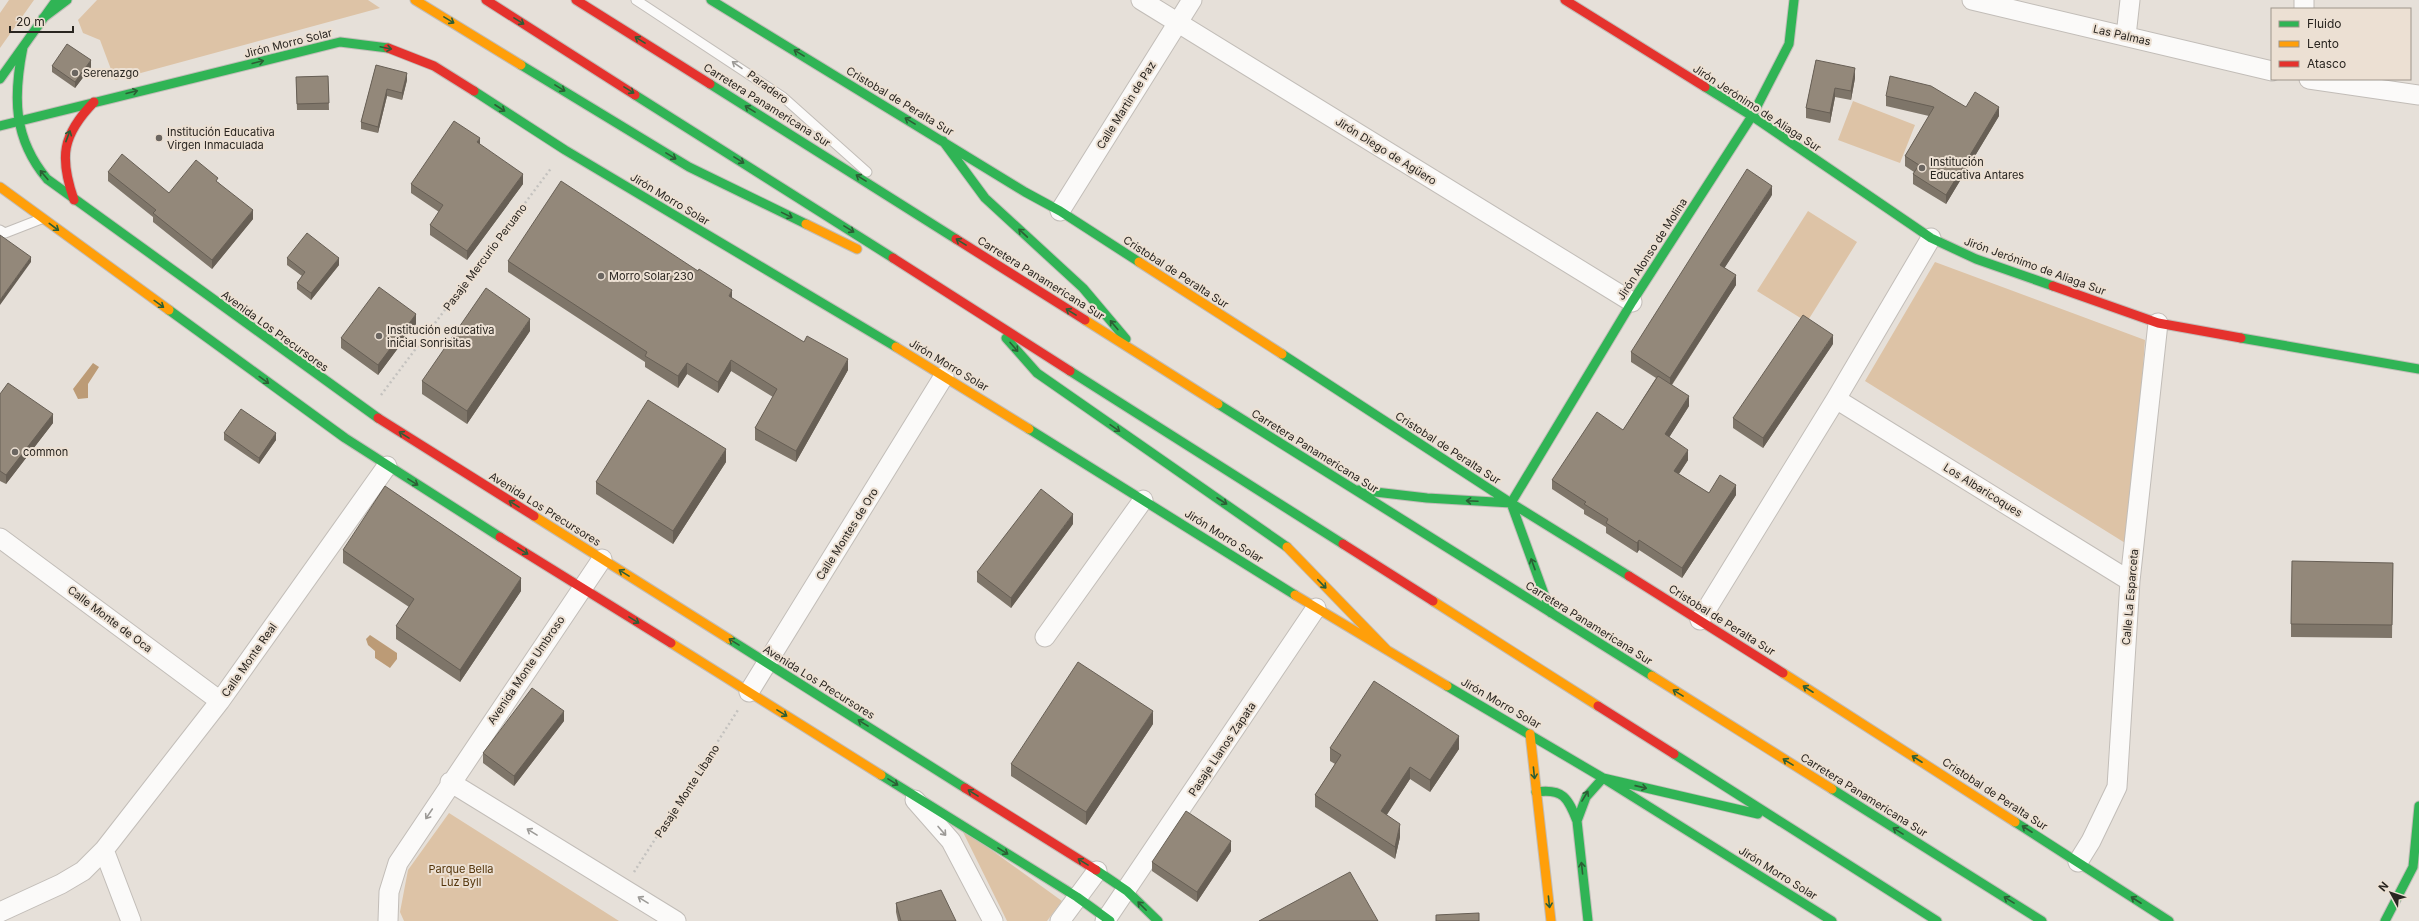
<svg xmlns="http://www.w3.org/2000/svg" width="2419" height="921" viewBox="0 0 2419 921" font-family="Inter,sans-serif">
	<rect width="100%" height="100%" fill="#e6e0d9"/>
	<path fill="#ddc3a6" d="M9,0h25l-34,48v-35z
		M97,0h271l12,8 -265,72 -15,-40 -17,-7 -5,-13z
		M1853,101l62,24 -15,38 -62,-23z
		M1808,211l49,31 -50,80 -50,-31z
		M1935,262l210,78 -15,206 -265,-165z
		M449,813l170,108h-215l-4,-9 8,-42z
		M961,828l101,73 -15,20h-40z"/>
	<path fill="#bc9b76" d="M93,363l6,4 -11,17v14l-10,1 -5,-10z
		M370,635l27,18v6l-7,9 -15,-10v-7l-7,-6 -2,-6z"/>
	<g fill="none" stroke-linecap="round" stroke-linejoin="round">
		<g stroke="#c2bdb8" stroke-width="11">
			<path id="lane" d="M636,0l147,97 84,75
				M0,230l5,3 36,-14"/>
		</g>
		<g stroke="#c2bdb8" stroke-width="21">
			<path id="street" d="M1141,0l491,302
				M1972,0l300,71
				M2304,9v-9
				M2126,36l4,-36
				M2309,79l110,16
				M1060,211l132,-211
				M1836,399l294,182
				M0,538l220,163
				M1700,620l136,-221 95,-161
				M1045,637l98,-137
				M749,692l195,-316
				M450,782l226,139
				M915,800l36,41 42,80
				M104,850l27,71
				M2078,862l13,-21 26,-54 13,-206 28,-258
				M0,912l61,-28 22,-13 21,-21 116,-149 167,-235
				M388,921l1,-29 9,-29 204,-304
				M1060,921l37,-50
				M1105,921l211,-313"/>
		</g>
		<g stroke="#c2bdb8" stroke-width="11">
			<path id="fast" d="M711,0l314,192 35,19 79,51
				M43,18l24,-18
				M23,47c-10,50 -10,91 24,132l331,239
				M521,65l168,102 117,57
				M0,79l55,-77
				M710,84l246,155
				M1705,87l47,29 179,122 45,21 77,27
				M474,91l91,59 331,197
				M635,95l258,163
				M0,126l340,-84 48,6
				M943,141l42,57 98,90 43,51
				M169,310l176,128 155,99
				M1006,338l31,35 250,174
				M2241,338l178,31
				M1282,354l229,149 118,73
				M1070,371l273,173
				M1218,404l434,272
				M1029,429l266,166
				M1358,490l69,8 84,5 40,110
				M1511,503l121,-201 120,-186 37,-72 5,-44
				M729,639l236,149
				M1447,686l156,92 229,143
				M1674,754l263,167
				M881,775l196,122 33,24
				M1603,778l155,36
				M1832,789l210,132
				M1536,792c27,-4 32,6 41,29
				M2015,822l154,99
				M1096,870l31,21 31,30
				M1588,921l-11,-100 9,-24 17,-19
				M2385,921l28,-54 6,-61"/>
		</g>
		<g stroke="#c2bdb8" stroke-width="11">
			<path id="slow" d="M415,0l106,65
				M0,187l169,123
				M806,224l51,25
				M1139,262l143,92
				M1085,320l133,84
				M896,347l133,82
				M534,516l195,123
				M1287,547l100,103
				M1295,595l152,91
				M1433,601l165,105
				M671,643l210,132
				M1783,673l232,149
				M1652,676l180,113
				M1530,734l21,187"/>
		</g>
		<g stroke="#c2bdb8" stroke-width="11">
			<path id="jam" d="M486,0l149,95
				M576,0l134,84
				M1565,0l140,87
				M388,48l46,18 40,25
				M74,200c-15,-43 -12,-65 20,-98
				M956,239l129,81
				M893,258l177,113
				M2053,286l105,37 83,15
				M378,418l156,98
				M500,537l171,106
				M1343,544l90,57
				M1629,576l154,97
				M1598,706l76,48
				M965,788l131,82"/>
		</g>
		<path stroke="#c4c2bf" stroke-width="2.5" stroke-dasharray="2 3" stroke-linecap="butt" d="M381,395l171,-228
			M634,872l104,-162"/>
		<use href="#lane" stroke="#fbfaf9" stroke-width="9"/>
		<use href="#street" stroke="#fbfaf9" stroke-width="19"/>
		<use href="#fast" stroke="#30b455" stroke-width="9"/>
		<use href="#slow" stroke="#ff9f0a" stroke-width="9"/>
		<use href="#jam" stroke="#e5322d" stroke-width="9"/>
	</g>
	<path fill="#7e7569" d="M1816,60l39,18 -4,22 -16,-3 -5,26 -24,-5v-10z
		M376,65l31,15 -5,20 -15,-4 -9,37 -17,-4v-7z
		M52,66l39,1 -16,21 -23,-16z
		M328,76l1,34h-32l-1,-33z
		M1886,96l80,11 33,9 -53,88 -33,-20v-10l1,-2 -9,-6v-10l24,-40 -43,-10z
		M480,144l43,40 -56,76 -37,-25v-10l9,-13 -28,-19v-9z
		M108,172l61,21 49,-11 35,37 -41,50 -59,-47v-5l-45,-36z
		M1772,195l-48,73 12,17 -64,100 17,21 -20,31 19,23 -9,14 30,19 27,2 -54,83 -43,-28 -2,3 -31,-20v-6l-22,-13v-4l-32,-21v-9l71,-50 33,-52 -25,-16v-10z
		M287,258l52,7 -28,35 -14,-11v-6l5,-7 -15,-11z
		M508,261l224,37 116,72 -52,92 -41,-22v-12l18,-31 -42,-26 -13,22 -31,-19 -9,14 -33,-21v-5l-137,-90z
		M416,324l-38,51 -37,-27v-10z
		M530,331l-63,93 -45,-30v-13z
		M1833,344l-70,104 -30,-20v-10z
		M0,394l53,29 -47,61 -6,-3z
		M224,433l52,7 -17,24 -35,-24z
		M726,462l-53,82 -77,-50v-12z
		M1073,524l-62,84 -34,-26v-10z
		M343,550l178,41 -61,91 -64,-43v-13l13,-19 -66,-44z
		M2393,563l-1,75 -101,-1v-13z
		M564,721l-50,65 -31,-23v-10z
		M1153,724l-67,101 -75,-49v-12z
		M1330,748l129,1 -29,43 -20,-13 -24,36 14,22 -5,22 -80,-52v-12l20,-31 -5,-3z
		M1231,851l-34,51 -45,-31v-9z
		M896,903l60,18h-58l-2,-9z"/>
	<path fill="#675f55" d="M91,60v7l-16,21v-6z
		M1855,68v10l-4,22v-9z
		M407,73v7l-5,20v-7z
		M1835,88v9l-5,26v-10z
		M387,89v7l-9,37v-6z
		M1999,107v9l-53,88v-9z
		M480,138v10l-3,-6z
		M523,174v10l-56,76v-9z
		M1772,186v9l-52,80v-10z
		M253,210v9l-41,50v-9z
		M31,257v5l-31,43v-5z
		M339,258v7l-28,35v-7z
		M1736,275v10l-66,102v-9z
		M732,290v12l-3,-6z
		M416,314v10l-38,51v-10z
		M530,319v12l-63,93v-13z
		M1833,335v9l-70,104v-10z
		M848,359v11l-52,92v-11z
		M731,360v11l-13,22v-11z
		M687,363v11l-9,14v-12z
		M1689,396v10l-24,38v-10z
		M53,414v9l-47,61v-9z
		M276,433v7l-17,24v-6z
		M726,449v13l-53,82v-13z
		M1688,450v10l-14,21v-10z
		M1736,485v10l-54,83v-10z
		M1073,514v10l-62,84v-10z
		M1639,540v10l-2,3v-10z
		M521,578v13l-61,91v-12z
		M564,711v10l-50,65v-10z
		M1153,711v13l-67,101v-13z
		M1459,736v13l-29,43v-12z
		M1410,767v12l-29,45v-13z
		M1400,824v13l-5,22v-12z
		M1231,841v10l-34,51v-10z"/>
	<path fill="#93887a" stroke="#675f55" d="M67,44l24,16 -16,22 -23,-16z
		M1816,60l39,8 -4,23 -16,-3 -5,25 -24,-5z
		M376,65l31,8 -5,20 -15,-4 -9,38 -17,-5z
		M328,76l1,27 -32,1 -1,-27z
		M1890,76l41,10 35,21 9,-15 24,15 -53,88 -33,-21 6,-9 -14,-9 29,-49 -48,-11z
		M454,121l26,17 -3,4 46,32 -56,77 -37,-26 13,-20 -32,-21z
		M122,154l47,39 27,-33 22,18 -2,3 37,29 -41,50 -59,-47 3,-3 -48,-38z
		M1747,169l25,17 -52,79 16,10 -66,103 -39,-26z
		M561,181l137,90 1,-2 33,21 -3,6 75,46 3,-6 41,23 -52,92 -41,-23 22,-39 -46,-29 -13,22 -31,-19 -9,13 -33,-20 2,-4 -139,-91z
		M307,233l32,25 -28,35 -14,-10 8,-11 -18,-14z
		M0,235l31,22 -31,43z
		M379,287l37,27 -38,51 -37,-27z
		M486,288l44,31 -63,92 -45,-30z
		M1803,315l30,20 -70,103 -30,-20z
		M1658,376l31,20 -24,38 23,16 -14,21 35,22 11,-18 16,10 -54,83 -43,-28 -2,3 -31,-20 2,-4 -24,-15 2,-2 -34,-22 45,-68 26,18z
		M8,383l45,31 -47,61 -6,-4v-77z
		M648,400l78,49 -53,82 -77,-49z
		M241,409l35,24 -17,25 -35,-25z
		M385,486l136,92 -61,92 -64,-44 18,-27 -71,-49z
		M1041,489l32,25 -62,84 -34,-26z
		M2292,561l101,2 -1,62 -101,-1z
		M1078,662l75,49 -67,101 -75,-48z
		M1374,681l85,55 -29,44 -20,-13 -29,44 19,13 -5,23 -80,-52 26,-40 -11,-7z
		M532,688l32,23 -50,65 -31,-23z
		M1186,811l45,30 -34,51 -45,-30z
		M1350,872l28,49h-119z
		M941,890l15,31h-55l-5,-18z
		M1479,913v8h-43v-6z"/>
	<defs><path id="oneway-shaft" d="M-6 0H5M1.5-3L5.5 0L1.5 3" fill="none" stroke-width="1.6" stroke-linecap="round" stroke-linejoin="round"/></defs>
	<g stroke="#2c5e35">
		<use href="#oneway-shaft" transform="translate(449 20) rotate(31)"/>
		<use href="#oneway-shaft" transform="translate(519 21) rotate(32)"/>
		<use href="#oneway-shaft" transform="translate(640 40) rotate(-148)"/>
		<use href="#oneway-shaft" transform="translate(386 48) rotate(12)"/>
		<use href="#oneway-shaft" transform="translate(799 53) rotate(-149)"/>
		<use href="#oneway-shaft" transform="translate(258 62) rotate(-14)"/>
		<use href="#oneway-shaft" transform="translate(560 88) rotate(31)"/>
		<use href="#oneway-shaft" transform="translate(629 90) rotate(32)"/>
		<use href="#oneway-shaft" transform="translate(132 92) rotate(-14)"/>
		<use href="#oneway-shaft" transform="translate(500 108) rotate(33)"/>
		<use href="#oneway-shaft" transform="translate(750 109) rotate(-148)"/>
		<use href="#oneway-shaft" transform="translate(910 121) rotate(-149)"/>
		<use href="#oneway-shaft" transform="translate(68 136) rotate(-69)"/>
		<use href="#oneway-shaft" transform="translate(671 156) rotate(31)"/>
		<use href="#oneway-shaft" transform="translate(739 160) rotate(32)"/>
		<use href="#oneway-shaft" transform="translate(44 175) rotate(-130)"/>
		<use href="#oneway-shaft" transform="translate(861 178) rotate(-148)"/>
		<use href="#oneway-shaft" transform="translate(787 215) rotate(26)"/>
		<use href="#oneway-shaft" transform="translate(54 227) rotate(37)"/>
		<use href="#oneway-shaft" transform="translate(849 229) rotate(32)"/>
		<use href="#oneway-shaft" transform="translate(1023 233) rotate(-137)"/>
		<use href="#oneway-shaft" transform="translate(961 242) rotate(-148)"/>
		<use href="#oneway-shaft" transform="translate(159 304) rotate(36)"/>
		<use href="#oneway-shaft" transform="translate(1071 312) rotate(-148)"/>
		<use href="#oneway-shaft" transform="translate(1114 325) rotate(-130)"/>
		<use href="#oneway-shaft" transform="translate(1014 347) rotate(49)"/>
		<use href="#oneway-shaft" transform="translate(264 380) rotate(36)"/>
		<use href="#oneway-shaft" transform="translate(1115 428) rotate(35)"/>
		<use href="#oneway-shaft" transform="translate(404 435) rotate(-148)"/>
		<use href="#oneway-shaft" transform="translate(413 482) rotate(32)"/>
		<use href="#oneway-shaft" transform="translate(1222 501) rotate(33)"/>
		<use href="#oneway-shaft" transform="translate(1472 501) rotate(-177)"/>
		<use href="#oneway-shaft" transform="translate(514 504) rotate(-148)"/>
		<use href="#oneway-shaft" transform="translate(523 551) rotate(32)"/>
		<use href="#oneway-shaft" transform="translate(1533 564) rotate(-110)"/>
		<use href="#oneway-shaft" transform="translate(624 573) rotate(-148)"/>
		<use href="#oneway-shaft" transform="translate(1322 584) rotate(46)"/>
		<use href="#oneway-shaft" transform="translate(634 620) rotate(32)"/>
		<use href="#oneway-shaft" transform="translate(734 642) rotate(-148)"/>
		<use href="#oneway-shaft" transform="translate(1808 689) rotate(-147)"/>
		<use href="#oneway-shaft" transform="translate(1678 693) rotate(-148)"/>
		<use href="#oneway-shaft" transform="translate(782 713) rotate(32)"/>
		<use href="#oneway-shaft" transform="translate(863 723) rotate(-148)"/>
		<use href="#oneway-shaft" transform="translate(1917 759) rotate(-147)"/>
		<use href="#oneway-shaft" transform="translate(1788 762) rotate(-148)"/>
		<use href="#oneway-shaft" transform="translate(1534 773) rotate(84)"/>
		<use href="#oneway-shaft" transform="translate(893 782) rotate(32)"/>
		<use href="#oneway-shaft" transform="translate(1641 787) rotate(13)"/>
		<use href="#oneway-shaft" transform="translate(973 793) rotate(-148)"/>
		<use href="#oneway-shaft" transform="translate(1585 796) rotate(-59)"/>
		<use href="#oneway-shaft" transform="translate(2027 829) rotate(-147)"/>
		<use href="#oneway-shaft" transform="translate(1898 831) rotate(-148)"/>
		<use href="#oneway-shaft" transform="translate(1003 851) rotate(32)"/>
		<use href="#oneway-shaft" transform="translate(1083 862) rotate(-148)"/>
		<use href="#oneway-shaft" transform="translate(1582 868) rotate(-96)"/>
		<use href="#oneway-shaft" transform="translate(2009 900) rotate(-148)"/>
		<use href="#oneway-shaft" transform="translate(2136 900) rotate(-147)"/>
		<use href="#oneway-shaft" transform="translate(1549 902) rotate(84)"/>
		<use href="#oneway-shaft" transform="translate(1142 906) rotate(-135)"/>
	</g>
	<g stroke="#9c9a97">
		<use href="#oneway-shaft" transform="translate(737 65) rotate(-145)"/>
		<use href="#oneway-shaft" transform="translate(429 814) rotate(124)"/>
		<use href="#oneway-shaft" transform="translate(942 831) rotate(49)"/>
		<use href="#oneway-shaft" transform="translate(532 832) rotate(-148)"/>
		<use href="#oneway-shaft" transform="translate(643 900) rotate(-148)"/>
	</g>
	<g fill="#6b6661" stroke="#ece0d3" stroke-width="1.5">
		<circle cx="75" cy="73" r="4"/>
		<circle cx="159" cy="138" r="4"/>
		<circle cx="1922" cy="168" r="4"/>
		<circle cx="601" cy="276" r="4"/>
		<circle cx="379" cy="336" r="4"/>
		<circle cx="15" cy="452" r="4"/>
	</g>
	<g text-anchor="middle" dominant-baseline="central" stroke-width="4" stroke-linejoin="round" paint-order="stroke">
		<g font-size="11" fill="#292520" stroke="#ece0d3">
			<text transform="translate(2122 35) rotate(13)">Las Palmas</text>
			<text transform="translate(288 43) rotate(-14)">Jirón Morro Solar</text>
			<text transform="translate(768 87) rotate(36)">Paradero</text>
			<text transform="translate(900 101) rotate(31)">Cristobal de Peralta Sur</text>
			<text transform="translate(767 105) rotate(32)">Carretera Panamericana Sur</text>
			<text transform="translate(1126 105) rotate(-58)">Calle Martin de Paz</text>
			<text transform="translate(1757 108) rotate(33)">Jirón Jerónimo de Aliaga Sur</text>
			<text transform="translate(1386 151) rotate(32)">Jirón Diego de Agüero</text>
			<text transform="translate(670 199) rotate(31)">Jirón Morro Solar</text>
			<text transform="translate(1652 249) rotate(-57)">Jirón Alonso de Molina</text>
			<text transform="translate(485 257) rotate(-53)">Pasaje Mercurio Peruano</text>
			<text transform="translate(2035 266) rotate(20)">Jirón Jerónimo de Aliaga Sur</text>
			<text transform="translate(1176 272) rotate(33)">Cristobal de Peralta Sur</text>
			<text transform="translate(1041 278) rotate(32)">Carretera Panamericana Sur</text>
			<text transform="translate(275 331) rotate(36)">Avenida Los Precursores</text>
			<text transform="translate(949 365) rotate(31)">Jirón Morro Solar</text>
			<text transform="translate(1448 448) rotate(33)">Cristobal de Peralta Sur</text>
			<text transform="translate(1315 451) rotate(32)">Carretera Panamericana Sur</text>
			<text transform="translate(1983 490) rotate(32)">Los Albaricoques</text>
			<text transform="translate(545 509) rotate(32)">Avenida Los Precursores</text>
			<text transform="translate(847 534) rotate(-58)">Calle Montes de Oro</text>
			<text transform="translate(1224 536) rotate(32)">Jirón Morro Solar</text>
			<text transform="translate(2130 597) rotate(-85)">Calle La Esparceta</text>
			<text transform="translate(110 619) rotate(37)">Calle Monte de Oca</text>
			<text transform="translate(1722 620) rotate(32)">Cristobal de Peralta Sur</text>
			<text transform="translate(1589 623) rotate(32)">Carretera Panamericana Sur</text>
			<text transform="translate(249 660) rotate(-55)">Calle Monte Real</text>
			<text transform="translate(526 670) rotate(-56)">Avenida Monte Umbroso</text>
			<text transform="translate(819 682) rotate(32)">Avenida Los Precursores</text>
			<text transform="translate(1501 703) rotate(30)">Jirón Morro Solar</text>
			<text transform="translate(1222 749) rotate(-56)">Pasaje Llanos Zapata</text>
			<text transform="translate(687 791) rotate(-57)">Pasaje Monte Líbano</text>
			<text transform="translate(1995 794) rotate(33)">Cristobal de Peralta Sur</text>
			<text transform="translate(1864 795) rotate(32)">Carretera Panamericana Sur</text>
			<text transform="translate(1778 873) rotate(32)">Jirón Morro Solar</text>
		</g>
		<g font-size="11" fill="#292520" stroke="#ece0d3" text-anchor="start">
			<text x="83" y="73">Serenazgo</text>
			<text x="167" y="132">Institución Educativa<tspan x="167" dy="13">Virgen Inmaculada</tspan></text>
			<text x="1930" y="162">Institución<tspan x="1930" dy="13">Educativa Antares</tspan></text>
			<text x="609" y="276">Morro Solar 230</text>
			<text x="387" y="330">Institución educativa<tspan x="387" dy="13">inicial Sonrisitas</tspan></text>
			<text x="23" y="452">common</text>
		</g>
		<g font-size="11" fill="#53340a" stroke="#ece0d3">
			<text x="461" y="869">Parque Bella<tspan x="461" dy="13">Luz Byll</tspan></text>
		</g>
	</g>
	<rect x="2271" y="8" width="140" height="72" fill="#ece0d3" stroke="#9e958b"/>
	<rect x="2279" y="21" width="20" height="6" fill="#30b455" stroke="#9e958b"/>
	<text x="2307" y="28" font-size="12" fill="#292520">Fluido</text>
	<rect x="2279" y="41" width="20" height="6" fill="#ff9f0a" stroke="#9e958b"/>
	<text x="2307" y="48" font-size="12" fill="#292520">Lento</text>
	<rect x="2279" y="61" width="20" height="6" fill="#e5322d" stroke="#9e958b"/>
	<text x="2307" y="68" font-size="12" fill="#292520">Atasco</text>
	<g transform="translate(2391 893) rotate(310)" stroke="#ece0d3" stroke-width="3" paint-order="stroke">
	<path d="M0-3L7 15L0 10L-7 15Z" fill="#292520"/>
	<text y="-6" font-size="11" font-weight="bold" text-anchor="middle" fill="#292520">N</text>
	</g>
	<path d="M10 26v6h63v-6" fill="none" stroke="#292520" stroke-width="2"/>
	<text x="16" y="26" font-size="12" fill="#292520" stroke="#ece0d3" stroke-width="3" paint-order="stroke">20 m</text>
</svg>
